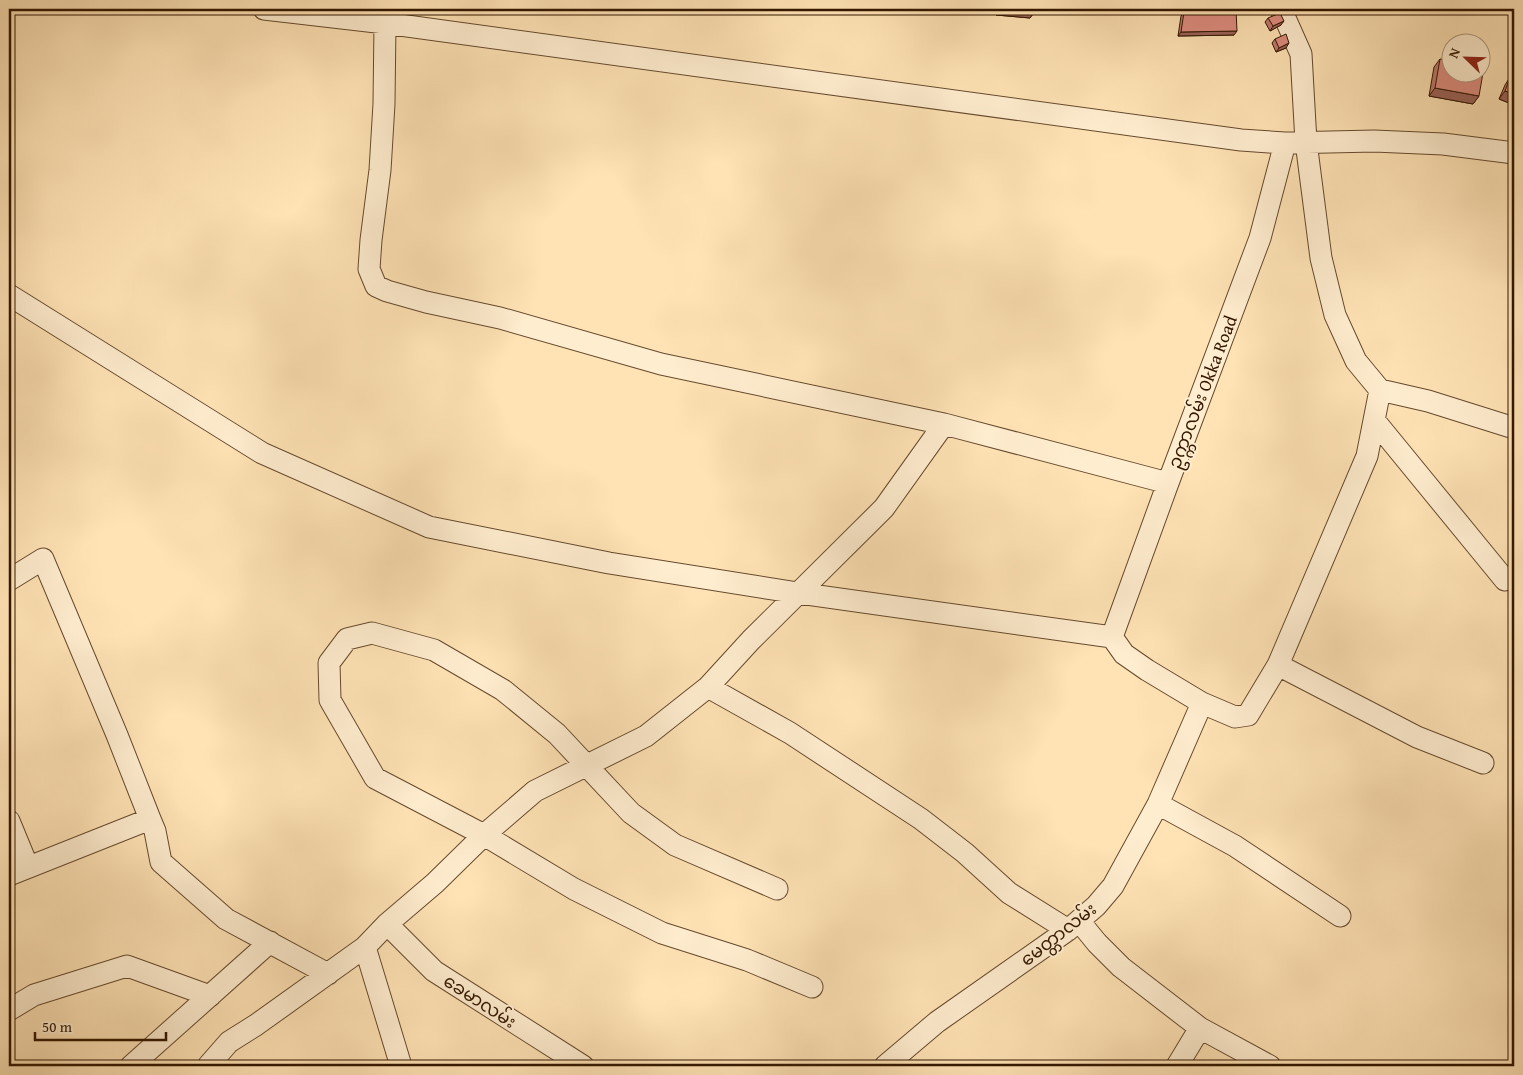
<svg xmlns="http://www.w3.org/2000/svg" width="1523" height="1075" viewBox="0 0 1523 1075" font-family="'Gentium Book Plus','Noto Sans Myanmar',serif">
	<rect width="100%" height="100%" fill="#ffe3b5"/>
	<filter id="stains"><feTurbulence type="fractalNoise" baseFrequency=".004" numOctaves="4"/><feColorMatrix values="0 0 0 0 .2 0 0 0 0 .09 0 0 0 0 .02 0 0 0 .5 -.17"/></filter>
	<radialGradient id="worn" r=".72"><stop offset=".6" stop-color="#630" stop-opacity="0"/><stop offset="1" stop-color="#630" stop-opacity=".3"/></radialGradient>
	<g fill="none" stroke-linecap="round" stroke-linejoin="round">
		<g stroke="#664a2d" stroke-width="23">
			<path id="minor" d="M264,9l121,14 856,117 44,3 89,-2 69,3 71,9
				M1281,9l20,45 5,88 15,116 14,57 21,46 24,29 48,11 86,27
				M385,23l-1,81 -4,66 -9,70 -2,29 7,17 11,5 39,11 74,16 161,46 283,60 224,59
				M9,295l253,158 167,74 180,36 189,30 314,44 12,17 23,16 55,33 33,14 13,-2 30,-50 89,-209 13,-66
				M1374,420l131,160
				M9,580l34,-21 74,176 33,84 5,12 6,31 65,57 102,55
				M1112,637l56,-154 92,-245 25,-95
				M1278,665l139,72 66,26
				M708,687l82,46 131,86 44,34 44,40 59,37
				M1158,804l77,42 105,70
				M9,821l19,46
				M9,875l141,-56
				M777,889l-102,-44 -44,-32 -74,-79 -54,-44 -69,-40 -62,-17 -25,6 -18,24 1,37 45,78 109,57 90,54 88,44 85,27 65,27
				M1079,921l18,22 24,24 79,61 70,38
				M387,924l47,47 149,95
				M365,947l36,119
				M9,1010l25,-15 93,-29 83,30
				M131,1066l139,-124
				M208,1066l21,-24 27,-17 109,-78 22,-23 48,-41 49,-48 51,-44 111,-55 62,-49 43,-47 133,-132 60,-84
				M885,1066l52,-44 131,-92 28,-24 17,-20 45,-82 44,-101
				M1177,1066l23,-38"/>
		</g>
		<use href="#minor" stroke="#ffedcf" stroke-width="21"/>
	</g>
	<path fill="#bf796f" stroke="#331700" d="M997,9h39l-6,9 -34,-3z
		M1184,12l50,23 -56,1 3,-20z
		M1268,18l13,7 -11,6 -5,-9z
		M1275,39l11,9 -10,4 -4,-9z
		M1440,59l39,37 -6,8 -44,-8 5,-29z
		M1510,77l4,28 -15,-6 6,-14z"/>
	<path fill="#9b635a" stroke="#331700" d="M1000,9h26l10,1 -6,8 -34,-3z
		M1284,21l-3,4 -11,6 3,-5z
		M1237,31l-3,4 -56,1 3,-4z
		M1289,43l-3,5 -10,4 3,-4z
		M1435,88l44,8 -6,8 -44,-8z
		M1505,91l9,3v11l-15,-6z"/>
	<path fill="#de8d81" stroke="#331700" d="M1236,10l1,21 -56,1 3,-20z
		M1280,13l4,8 -11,5 -5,-8z
		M1286,34l3,9 -10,5 -4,-9z
		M1440,59l10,1v12h30v-6l4,1 -5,29 -44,-8z
		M1510,77l4,1v16l-9,-3z"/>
	<g text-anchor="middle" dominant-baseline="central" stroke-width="4" stroke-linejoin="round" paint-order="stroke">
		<g font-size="18" fill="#331700" stroke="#ffedcf">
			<text transform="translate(1202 392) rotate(-69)">ဥက္ကာလမ်း Okka Road</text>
			<text transform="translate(1058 934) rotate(-38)">မေတ္တာလမ်း</text>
			<text transform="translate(480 1001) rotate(33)">ခေမာလမ်း</text>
		</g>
	</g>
	<rect width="1523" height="1075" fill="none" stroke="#ffe3b5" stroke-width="30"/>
	<rect x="10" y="10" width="1503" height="1055" fill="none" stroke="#331700" stroke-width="2.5"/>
	<rect x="15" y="15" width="1493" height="1045" fill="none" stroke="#331700"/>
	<g transform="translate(1466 58) rotate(293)"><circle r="24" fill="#ffedcf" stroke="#ad977c"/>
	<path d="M0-4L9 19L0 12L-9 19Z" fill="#8f2418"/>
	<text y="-8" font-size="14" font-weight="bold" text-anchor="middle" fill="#331700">N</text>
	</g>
	<path d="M35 1032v8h131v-8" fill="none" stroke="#331700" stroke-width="2.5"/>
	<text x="42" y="1032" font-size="15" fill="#331700" stroke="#ffedcf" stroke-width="4" paint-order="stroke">50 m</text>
	<rect width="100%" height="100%" filter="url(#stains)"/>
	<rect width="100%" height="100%" fill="url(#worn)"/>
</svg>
